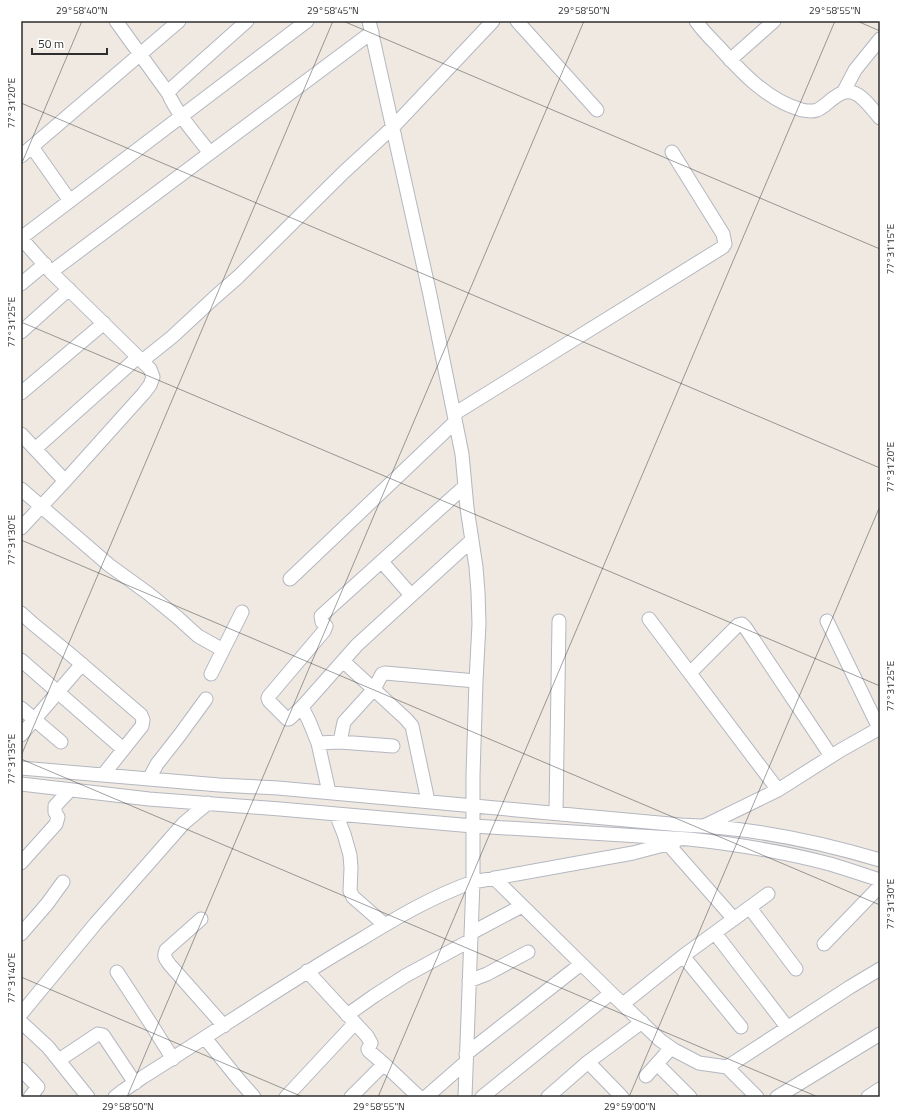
<svg xmlns="http://www.w3.org/2000/svg" width="901" height="1118" viewBox="0 0 901 1118" font-family="'Titillium Web',sans-serif">
	<rect width="100%" height="100%" fill="#efe9e1"/>
	<g fill="none" stroke-linecap="round" stroke-linejoin="round">
		<g stroke="#b4b7c1" stroke-width="15">
			<path id="minor" d="M116,21l52,72
				M369,21l61,274 32,159 5,54 9,59 2,25 1,32 -3,57 -3,94v107l-8,215
				M517,21l80,89
				M696,21c6,9 14,17 22,25 23,26 50,55 84,64 5,1 10,2 15,0 3,-1 5,-3 8,-5 12,-10 22,-20 37,-7 7,6 12,13 18,20
				M730,60l44,-39
				M844,91l11,-21 25,-31
				M32,147l38,54
				M210,153c-14,-18 -33,-39 -42,-60l5,-6 74,-66
				M21,156l158,-135
				M21,238l30,34 91,89 8,8 3,8 -3,8 -6,8 -79,88 -44,47
				M21,238l286,-217
				M51,272l321,-240
				M21,284l24,-20
				M21,332l48,-43
				M142,361l30,-24 42,-39 24,-21 106,-105 49,-45 100,-106
				M21,393l83,-70
				M454,414l269,-167 2,-3 -2,-10 -51,-82
				M21,434l44,47
				M35,449l103,-92
				M21,489l88,76 40,29 28,23 21,19 25,14
				M382,562l29,33
				M290,579l165,-157
				M21,613l11,10 39,32 70,60 2,5 -1,6 -39,49
				M649,619l129,171
				M827,621l52,107
				M21,660l102,89
				M343,661l63,58 6,7 16,75
				M690,673l48,-48 4,-1 3,3 86,129
				M211,674l31,-62
				M302,707l-13,12h-2l-18,-18 -1,-3 1,-2 55,-65 2,-5 -4,-4 -1,-6 144,-130
				M21,708l40,34
				M21,735l61,-71
				M340,742l53,4
				M318,743l22,-1 4,-20 30,-33 8,-15 3,-1 91,8
				M21,768l198,17 59,3 403,37c67,2 135,16 199,35
				M149,779l8,-15 22,-28 27,-37
				M21,784l128,15 131,10 193,17 216,13c47,5 95,13 141,25 17,5 34,11 50,16
				M329,792l-11,-49 -9,-22 -7,-14 8,-9 47,-53 115,-105
				M556,813l3,-192
				M336,814l8,20 6,21 1,13 -1,23 3,6 32,28
				M704,826l74,-36 63,-40 39,-22
				M668,844l66,75
				M21,863l35,-39 2,-7 -3,-5v-6l15,-16
				M494,878l117,115 49,47 14,10 25,13 28,4 30,30
				M750,908l46,61
				M201,919l-35,31c-3,8 0,9 4,15l54,61
				M471,933l51,-27
				M715,933l72,94
				M21,934l26,-30 16,-22
				M824,944l56,-58
				M683,956l58,71
				M307,971l60,65 4,7 -3,6 1,2 15,13
				M117,972l34,52 22,35
				M469,981l18,-7 41,-22
				M623,1004l60,-48 85,-62
				M21,1014l75,-91 88,-100 24,-20
				M347,1015l27,-19 31,-20 66,-36
				M21,1022l27,25 40,50
				M205,1038l34,42 15,17
				M466,1054l115,-90
				M59,1060l39,-26 5,1 32,48
				M657,1064l33,33
				M727,1067l123,-80 30,-18
				M21,1069l15,16 2,2 -8,10
				M646,1076l25,-28
				M115,1097l9,-7 19,-13c72,-45 143,-94 217,-137 36,-22 73,-44 113,-58l160,-29 42,-11
				M286,1097l69,-74
				M351,1097l33,-33 35,33
				M426,1097l40,-35
				M482,1097l129,-104
				M548,1097l40,-35
				M622,1097l-34,-35 54,-40
				M777,1097l103,-63
				M868,1097l12,-8"/>
		</g>
		<use href="#minor" stroke="#fff" stroke-width="13"/>
	</g>
	<path fill="none" stroke="#2e2e2e" stroke-width="1" stroke-opacity="0.45" d="M343,21l537,228M857,21l23,10M21,103l859,365M21,165l61,-144M21,322l859,364M21,540l859,365M21,756l312,-735M21,759l797,338M21,977l282,120M127,1097l457,-1076M378,1097l457,-1076M629,1097l251,-591"/>
	<rect width="901" height="1118" fill="none" stroke="#ffffff" stroke-width="44"/>
	<path d="M32 48v6h75v-6" fill="none" stroke="#2e2e2e" stroke-width="2"/>
	<text x="38" y="48" font-size="12" fill="#2e2e2e" stroke="#ffffff" stroke-width="3" paint-order="stroke">50 m</text>
	<rect x="22" y="22" width="857" height="1074" fill="none" stroke="#2e2e2e" stroke-width="1.5"/>
	<g font-size="10" text-anchor="middle" fill="#2e2e2e">
		<text x="82" y="14">29°58'40"N</text>
		<text x="333" y="14">29°58'45"N</text>
		<text x="584" y="14">29°58'50"N</text>
		<text x="835" y="14">29°58'55"N</text>
		<text transform="translate(11 103) rotate(-90)" y="4">77°31'20"E</text>
		<text transform="translate(890 249) rotate(-90)" y="4">77°31'15"E</text>
		<text transform="translate(11 322) rotate(-90)" y="4">77°31'25"E</text>
		<text transform="translate(890 467) rotate(-90)" y="4">77°31'20"E</text>
		<text transform="translate(11 540) rotate(-90)" y="4">77°31'30"E</text>
		<text transform="translate(890 686) rotate(-90)" y="4">77°31'25"E</text>
		<text transform="translate(11 759) rotate(-90)" y="4">77°31'35"E</text>
		<text transform="translate(890 904) rotate(-90)" y="4">77°31'30"E</text>
		<text transform="translate(11 978) rotate(-90)" y="4">77°31'40"E</text>
		<text x="128" y="1110">29°58'50"N</text>
		<text x="379" y="1110">29°58'55"N</text>
		<text x="630" y="1110">29°59'00"N</text>
	</g>
</svg>
